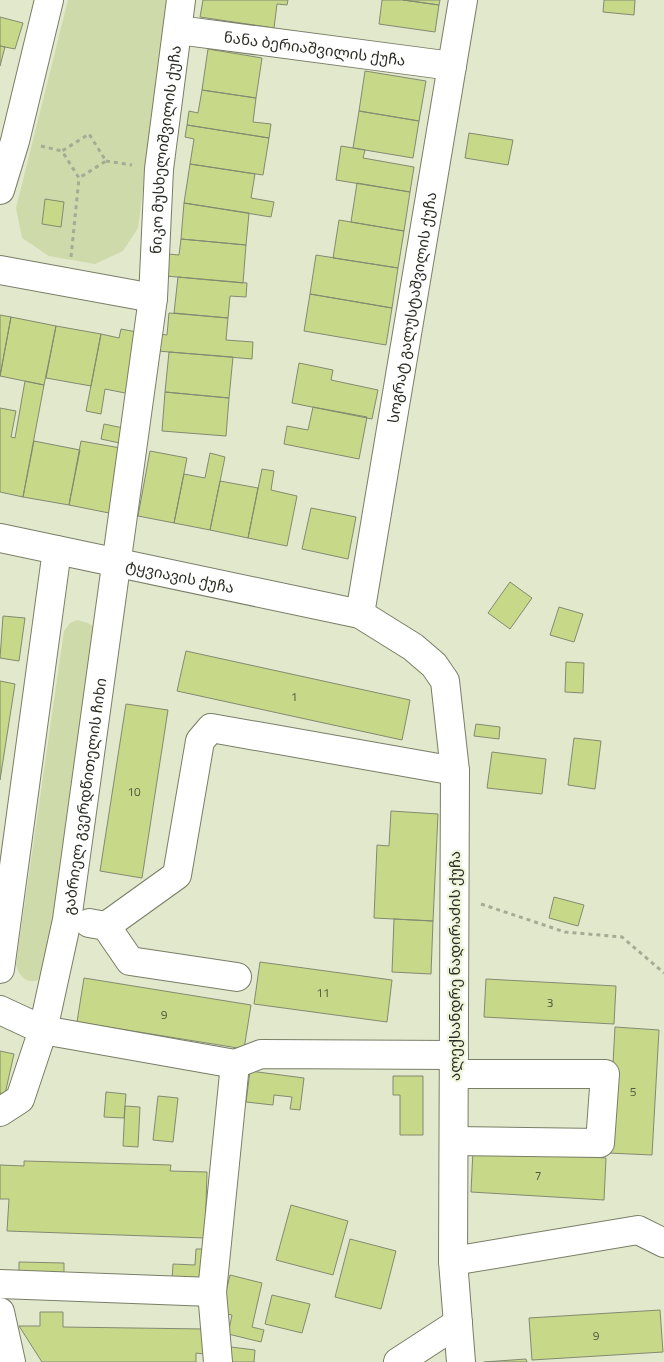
<svg xmlns="http://www.w3.org/2000/svg" width="664" height="1362" viewBox="0 0 664 1362" font-family="'Titillium Web','Noto Sans Georgian',sans-serif">
	<rect width="100%" height="100%" fill="#e1e8cc"/>
	<path fill="#cfdaaa" d="M68,0h99l-29,228 -15,23 -28,13 -46,-8 -27,-18 -6,-30z
		M77,620l11,3 7,5 -46,342c-11,17 -29,14 -33,-6l48,-333 6,-8z"/>
	<path fill="#c7d888" stroke="#848a71" d="M203,0h85l-1,5 -10,-1 -3,24 -74,-11z
		M382,0h21l36,5 -4,27 -56,-8z
		M403,0h37l-1,5z
		M604,0h31l-1,15 -31,-3z
		M0,17l23,6 -8,26 -15,-3z
		M0,46l5,1 -5,19z
		M208,49l54,9 -6,40 -54,-8z
		M365,71l61,10 -7,40 -60,-10z
		M202,90l54,8 -3,24 18,2 -2,14 -82,-13 2,-14 9,2z
		M359,111l60,10 -6,37 -60,-10z
		M187,125l82,13 -6,37 -73,-11 4,-25 -9,-2z
		M469,133l44,7 -5,25 -43,-7z
		M341,146l24,4 -2,8 51,9 -4,25 -74,-12z
		M190,164l65,10 -4,24 23,4 -3,15 -87,-14z
		M357,183l53,9 -6,39 -53,-9z
		M45,199l19,3 -3,25 -19,-3z
		M184,203l65,10 -3,32 -65,-6z
		M339,220l65,11 -6,37 -65,-10z
		M181,239l65,6 -3,38 -77,-7 2,-22 11,1z
		M316,255l82,13 -6,40 -82,-14z
		M178,277l69,6 -1,14 -16,-1 -2,22 -54,-5z
		M310,294l82,14 -6,37 -82,-14z
		M169,313l59,5 -2,22 27,2 -1,17 -94,-8 1,-17 8,1z
		M0,315l11,2 -11,59z
		M11,317l45,9 -12,59 -44,-9z
		M56,326l45,8 -10,52 -45,-8z
		M121,329l21,4 -12,61 -25,-5 -4,25 -15,-3 15,-77 18,4z
		M169,352l64,5 -4,41 -64,-6z
		M299,363l34,7 -2,10 47,10 -6,29 -80,-16z
		M25,381l19,4 -21,112 -23,-5v-84l16,3 -5,26 4,1z
		M165,392l64,6 -3,38 -64,-5z
		M313,407l54,10 -8,42 -75,-15 3,-18 21,4z
		M104,424l24,5 -4,15 -23,-5z
		M34,441l46,9 -11,55 -46,-8z
		M81,441l45,8 -12,65 -45,-9z
		M150,451l37,7 -13,65 -36,-7z
		M210,453l15,4 -15,73 -36,-7 10,-49 21,4z
		M262,469l12,2 -3,19 26,6 -10,50 -39,-8z
		M220,481l38,7 -10,50 -38,-8z
		M311,508l45,9 -8,42 -46,-10z
		M510,582l22,16 -22,31 -22,-16z
		M559,607l24,7 -9,28 -24,-7z
		M3,616l22,2 -6,43 -19,-3z
		M186,651l224,49 -8,40 -225,-49z
		M566,662l18,1 -1,30 -18,-1z
		M0,681l15,3 -15,96z
		M126,704l42,6 -26,168 -42,-7z
		M476,724l24,3 -1,12 -25,-3z
		M574,738l27,3 -6,48 -27,-4z
		M492,752l54,7 -4,35 -55,-6z
		M391,811l47,3 -5,107 -59,-3 3,-73 12,1z
		M554,897l30,8 -6,21 -29,-8z
		M394,919l39,2 -2,53 -39,-2z
		M260,962l132,18 -5,42 -133,-18z
		M84,978l167,27 -7,44 -167,-27z
		M486,979l130,7 -2,38 -130,-7z
		M615,1027l44,3 -7,125 -44,-2z
		M0,1051l14,3 -9,40 -5,-1z
		M250,1071l54,7 -4,32 -10,-1 2,-12 -18,-2 -1,10 -27,-3z
		M393,1076h30v59h-23v-40h-7z
		M106,1092l20,2 -2,24 -20,-1z
		M158,1096l20,2 -5,44 -20,-2z
		M125,1106l15,1 -2,40 -15,-1z
		M473,1150l133,8 -2,42 -133,-8z
		M24,1161l147,4 -1,6 37,1 -2,66 -198,-7 2,-32h-9v-34l24,1z
		M291,1205l57,16 -15,54 -57,-15z
		M350,1239l46,12 -15,58 -46,-12z
		M196,1249h11l-2,34 -33,-2 1,-17 22,1z
		M19,1262l45,1v17l-45,-1z
		M230,1275l32,8 -10,44 12,3 -3,12 -33,-8 4,-19 -11,-2z
		M272,1295l38,9 -8,29 -37,-9z
		M660,1310l3,42 -131,8 -3,-42z
		M40,1312h23v15l142,2 -1,25 -8,-1v9h-154l-23,-36h21z
		M223,1346l32,4 -1,12h-33z
		M526,1359l1,3h-43z"/>
	<g fill="none" stroke-linecap="round" stroke-linejoin="round">
		<g stroke="#797e66" stroke-width="30">
			<g id="minor">
				<path id="s1" d="M178,30l274,36"/>
				<path d="M0,190l15,-49 34,-141"/>
				<path d="M0,270l153,28"/>
				<path id="s2" d="M0,538l360,76 53,33 21,18 11,16 10,90 -2,490 8,101"/>
				<path id="s3" d="M360,614l103,-614"/>
				<path d="M89,923l17,3 24,35 107,16"/>
				<path d="M106,926l71,-51 23,-134 11,-13 244,43"/>
				<path d="M0,969l57,-419"/>
				<path d="M0,1010l43,20 192,34 26,-10 193,1"/>
				<path id="s4" d="M0,1112l20,-13 23,-69 24,-110 86,-622 6,-129 22,-169"/>
				<path d="M454,1141l146,2 5,-69h-151"/>
				<path d="M453,1261l185,-31 26,13"/>
				<path d="M0,1284l212,8"/>
				<path d="M0,1312l11,50"/>
				<path d="M218,1362l-6,-70 23,-228"/>
				<path d="M398,1362l60,-39"/>
			</g>
		</g>
		<path stroke="#a5ab94" stroke-width="3" stroke-dasharray="4 4" stroke-linecap="butt" d="M41,146l21,5
			M106,161l26,4
			M71,257l8,-79 -17,-27 27,-17 17,27 -27,17
			M481,904l84,28 57,5 42,36"/>
		<use href="#minor" stroke="#fff" stroke-width="28"/>
	</g>
	<g text-anchor="middle" dominant-baseline="central" stroke-width="4.5" stroke-linejoin="round" paint-order="stroke">
		<g font-size="12" fill="#52583d">
			<text x="294" y="696">1</text>
			<text x="134" y="791">10</text>
			<text x="323" y="992">11</text>
			<text x="550" y="1002">3</text>
			<text x="164" y="1014">9</text>
			<text x="633" y="1091">5</text>
			<text x="538" y="1175">7</text>
			<text x="596" y="1335">9</text>
		</g>
		<g font-size="15" fill="#2b2e24" stroke="#eef5da">
			<text stroke="none"><textPath href="#s1" startOffset="138">ნანა ბერიაშვილის ქუჩა</textPath></text>
			<text stroke="none"><textPath href="#s4" startOffset="986">ნიკო მუსხელიშვილის ქუჩა</textPath></text>
			<text stroke="none"><textPath href="#s3" startOffset="311">სოგრატ გალუსტაშვილის ქუჩა</textPath></text>
			<text stroke="none"><textPath href="#s2" startOffset="184">ტყვიავის ქუჩა</textPath></text>
			<text stroke="none"><textPath href="#s4" startOffset="334">გაბრიელ გვერდწითელის ჩიხი</textPath></text>
			<text transform="translate(454 966) rotate(-90)">ალექსანდრე ნადირაძის ქუჩა</text>
		</g>
	</g>
</svg>
